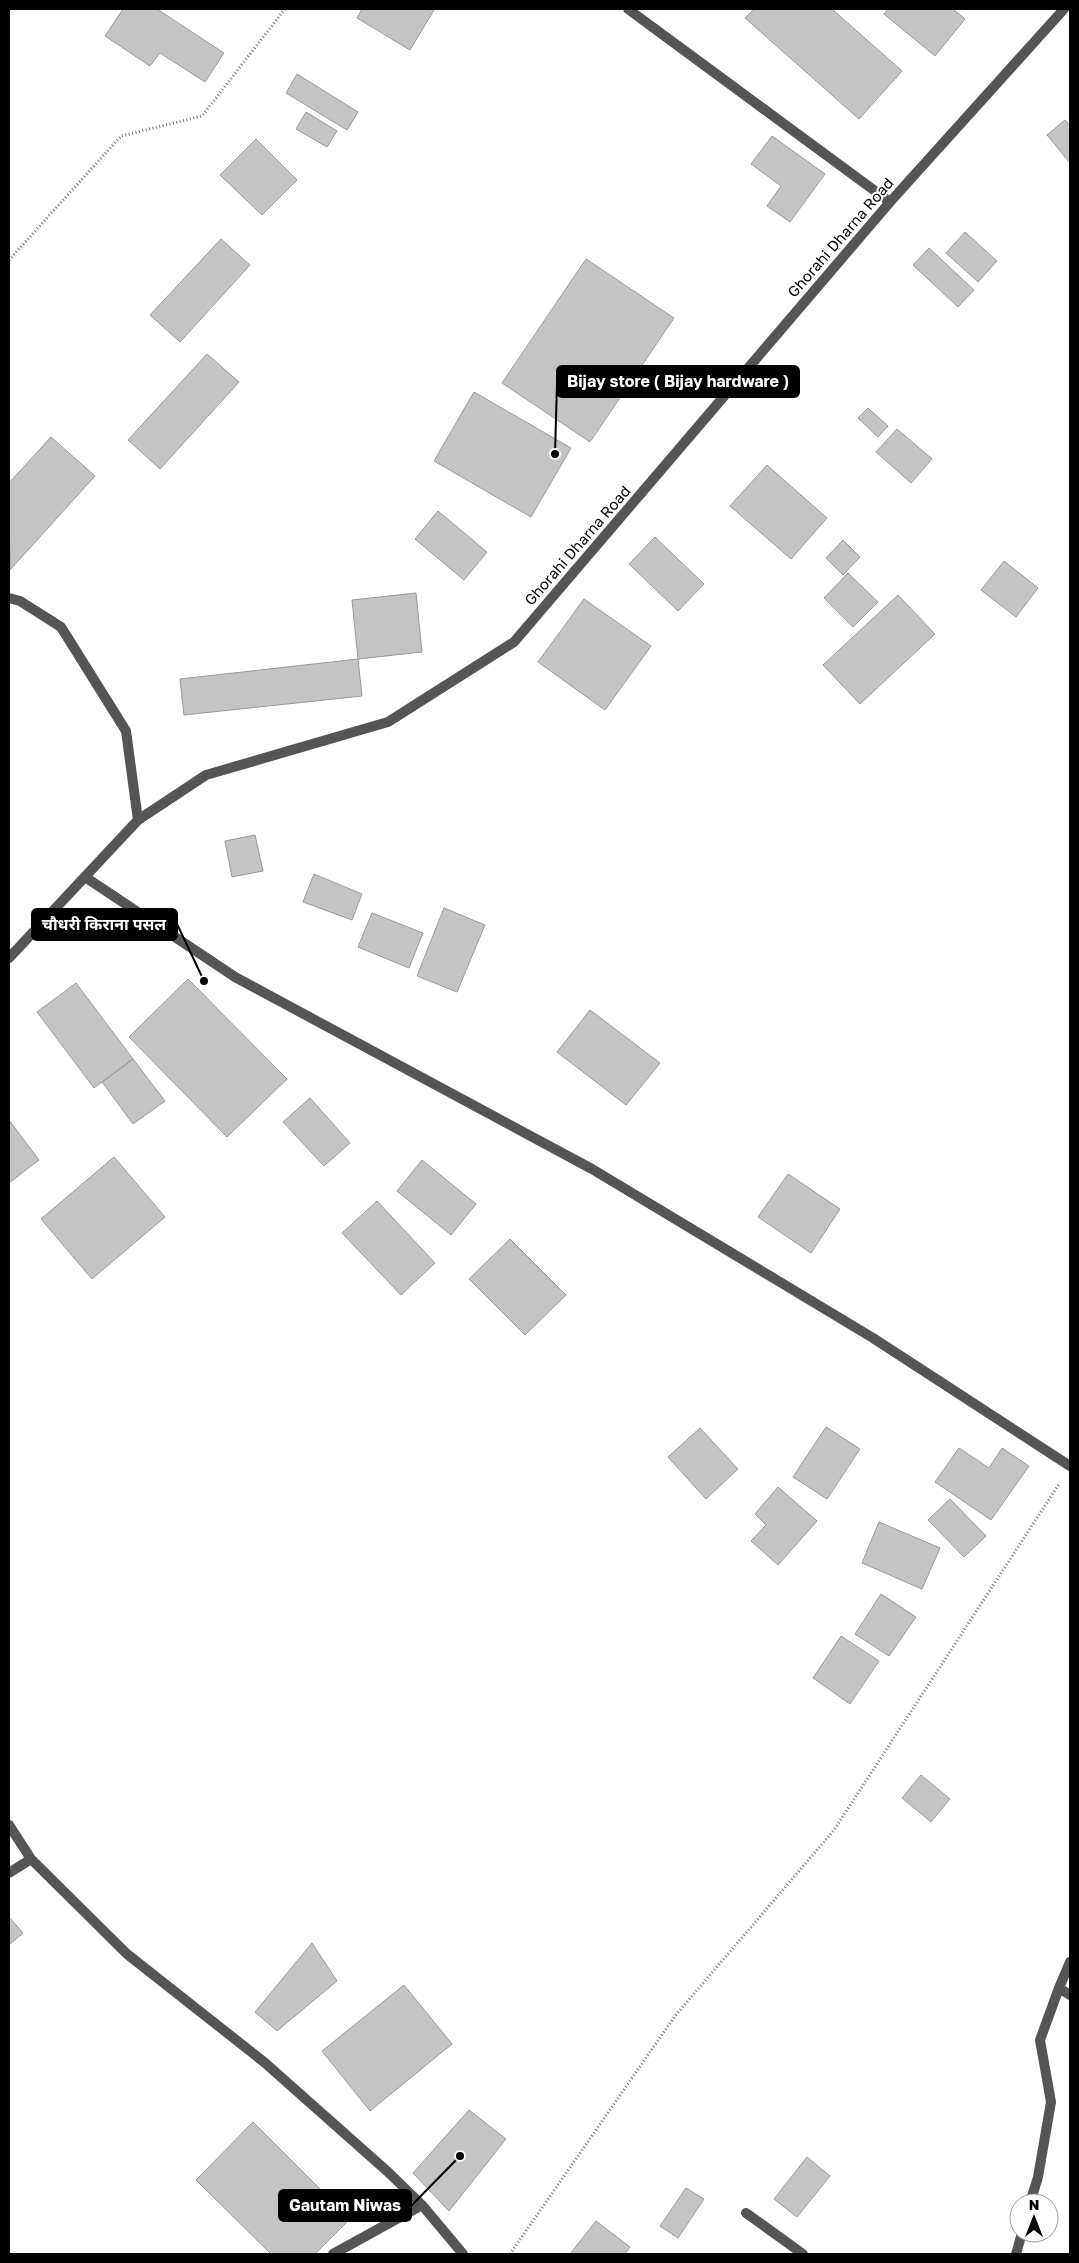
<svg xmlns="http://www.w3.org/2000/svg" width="1079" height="2263" viewBox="0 0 1079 2263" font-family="'Golos Text','Noto Sans Devanagari',sans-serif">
	<rect width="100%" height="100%" fill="#fff"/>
	<path fill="#c4c4c4" stroke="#999" d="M123,9h34l67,44 -19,29 -45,-29 -10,13 -45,-30z
		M362,9h70l2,1 -24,40 -53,-32z
		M754,9h78l70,62 -43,48 -114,-101z
		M888,9h65l12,10 -30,37 -51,-42z
		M297,74l61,38 -11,18 -61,-37z
		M306,112l31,19 -10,16 -31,-18z
		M1065,120l5,6v37l-23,-28z
		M772,136l53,38 -35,48 -23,-16 14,-20 -30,-22z
		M256,139l41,41 -35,35 -42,-40z
		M965,232l32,29 -19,21 -32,-29z
		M221,239l29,26 -70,77 -30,-27z
		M929,248l45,42 -16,17 -45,-42z
		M586,259l88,59 -84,124 -88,-59z
		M207,354l32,28 -79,87 -32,-29z
		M474,392l97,56 -40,69 -97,-56z
		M868,408l20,18 -10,11 -20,-19z
		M897,429l35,30 -21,24 -35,-31z
		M51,437l44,39 -85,94 -1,-87z
		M767,465l60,53 -36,41 -61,-53z
		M438,511l49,41 -23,28 -49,-41z
		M655,537l49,47 -26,27 -49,-47z
		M843,540l17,17 -17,18 -17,-17z
		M1004,561l34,27 -22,29 -35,-27z
		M848,573l30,29 -25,25 -29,-29z
		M416,593l6,59 -64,7 -6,-59z
		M898,595l37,39 -75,70 -37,-39z
		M584,599l67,47 -46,64 -67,-48z
		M358,659l4,37 -178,19 -4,-36z
		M255,835l8,36 -31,6 -7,-36z
		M314,874l48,20 -10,26 -49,-18z
		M444,908l41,17 -28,67 -40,-16z
		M372,913l51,20 -14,35 -51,-21z
		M188,979l99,100 -60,58 -98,-100z
		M76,983l57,76 -39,29 -57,-76z
		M590,1010l70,53 -34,42 -69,-53z
		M133,1059l32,42 -32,23 -31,-42z
		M310,1098l40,45 -26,23 -41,-44z
		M9,1120l30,40 -30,23z
		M114,1157l51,60 -73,62 -51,-60z
		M422,1160l54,44 -25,31 -54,-44z
		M788,1174l52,35 -29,44 -53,-36z
		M377,1201l58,62 -34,32 -59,-62z
		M510,1239l56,56 -41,40 -56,-56z
		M826,1427l34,22 -33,50 -34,-22z
		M700,1428l38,41 -32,30 -38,-42z
		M959,1448l30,20 13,-20 27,18 -38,54 -56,-38z
		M778,1487l39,34 -39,44 -27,-24 15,-16 -11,-11z
		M950,1499l36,37 -22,21 -36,-37z
		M879,1522l61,26 -18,41 -60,-26z
		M881,1594l35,23 -27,39 -34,-22z
		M841,1636l38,25 -29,43 -37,-26z
		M921,1775l29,24 -19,23 -29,-24z
		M9,1917l14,16 -14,12z
		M312,1943l25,38 -60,50 -22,-19z
		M404,1985l48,59 -82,67 -48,-60z
		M469,2110l37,29 -57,72 -36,-38z
		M253,2122l97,97 -35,35h-44l-75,-74z
		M807,2157l23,19 -33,41 -23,-18z
		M686,2188l18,11 -26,39 -18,-12z
		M596,2221l34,26 -5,7h-55z"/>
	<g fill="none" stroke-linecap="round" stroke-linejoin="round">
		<path stroke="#777" stroke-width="3" stroke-dasharray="1 2.5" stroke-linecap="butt" d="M9,260l112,-124 81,-20 83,-107
			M510,2254l165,-238 159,-186 225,-346"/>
		<path stroke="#555" stroke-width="10" d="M628,9l262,193
			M9,598l11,3 41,26 65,104 12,89
			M85,877l150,100 357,192 281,169 197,128
			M9,958l129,-138 68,-45 182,-53 126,-80 376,-440 174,-193
			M9,1825l22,34 96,95 137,108 124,110 34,33 41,49
			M9,1873l22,-14
			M1059,1988l11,7
			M1030,2203l8,-26 13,-75 -11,-62 19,-52 11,-26
			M746,2213l57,41
			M333,2254l89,-49
			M1016,2254l6,-21"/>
	</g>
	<g text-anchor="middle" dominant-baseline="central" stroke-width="4" stroke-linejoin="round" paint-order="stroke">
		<g font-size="15" fill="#000" stroke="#fff">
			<text transform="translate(840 237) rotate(-49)">Ghorahi Dharna Road</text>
			<text transform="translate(577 545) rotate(-49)">Ghorahi Dharna Road</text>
		</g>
	</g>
	<path fill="none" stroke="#000" stroke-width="2" d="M555 454L557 382M204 981L177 924M460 2156L411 2206"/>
	<g fill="#000" stroke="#fff" stroke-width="2">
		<circle cx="555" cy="454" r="5"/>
		<circle cx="204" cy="981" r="5"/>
		<circle cx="460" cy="2156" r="5"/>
	</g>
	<g fill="#000" stroke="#000" stroke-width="2">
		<rect x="557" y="366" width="242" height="31" rx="5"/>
		<rect x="32" y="909" width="145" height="31" rx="5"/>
		<rect x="279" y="2190" width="132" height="31" rx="5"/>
	</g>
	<g font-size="16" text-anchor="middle" font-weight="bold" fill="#fff">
		<text x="678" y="387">Bijay store ( Bijay hardware )</text>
		<text x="104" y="930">चौधरी किराना पसल</text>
		<text x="345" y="2211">Gautam Niwas</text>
	</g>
	<rect width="1079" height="2263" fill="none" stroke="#000000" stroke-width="20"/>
	<g transform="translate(1034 2218)"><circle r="24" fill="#ffffff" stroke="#999999"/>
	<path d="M0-4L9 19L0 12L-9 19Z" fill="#000000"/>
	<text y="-8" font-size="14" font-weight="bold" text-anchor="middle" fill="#000000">N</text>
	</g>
</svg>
